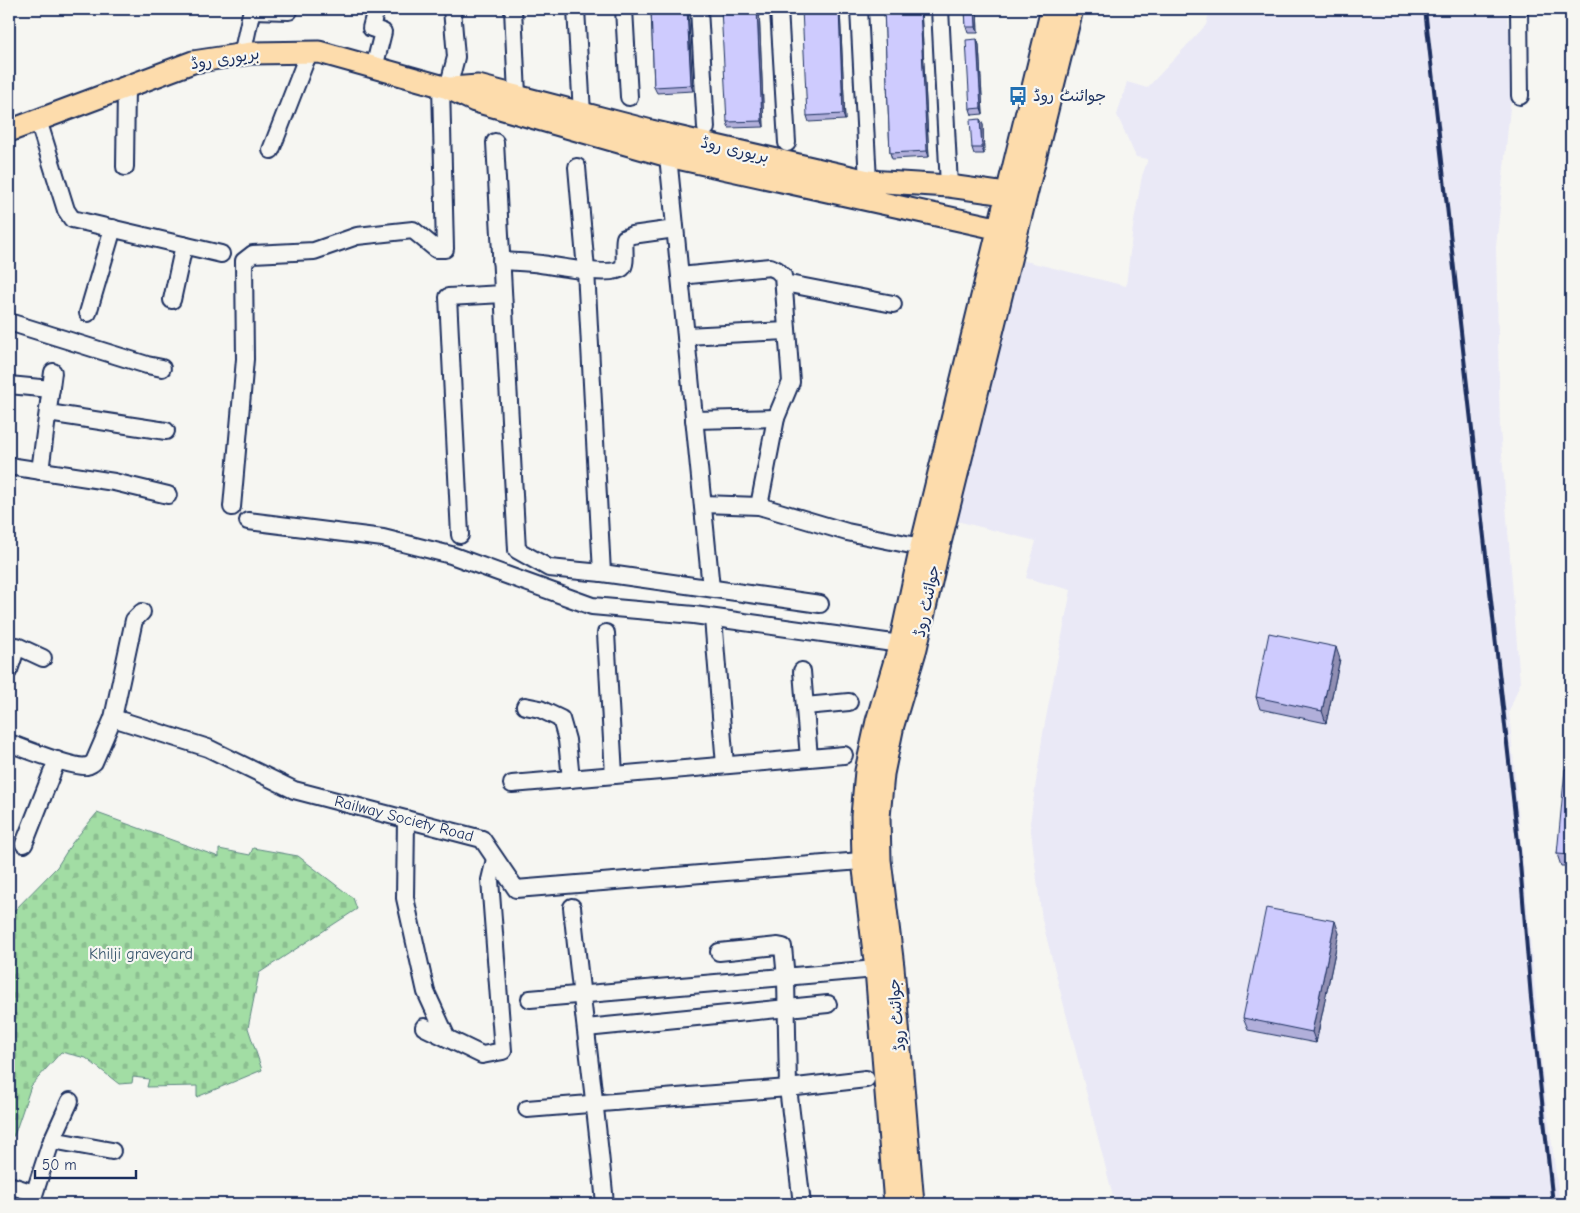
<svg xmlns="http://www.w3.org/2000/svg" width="1580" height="1213" viewBox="0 0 1580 1213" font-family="'Comic Neue','Playpen Sans Arabic',sans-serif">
	<defs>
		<pattern id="cemetery-stones" width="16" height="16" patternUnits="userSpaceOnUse" patternTransform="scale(1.25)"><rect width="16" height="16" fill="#a2dda4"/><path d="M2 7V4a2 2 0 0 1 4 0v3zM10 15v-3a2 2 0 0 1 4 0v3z" fill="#8bbe90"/></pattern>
	</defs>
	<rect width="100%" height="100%" fill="#f6f6f2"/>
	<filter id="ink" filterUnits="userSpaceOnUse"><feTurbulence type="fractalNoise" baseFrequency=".02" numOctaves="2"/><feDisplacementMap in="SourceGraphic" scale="10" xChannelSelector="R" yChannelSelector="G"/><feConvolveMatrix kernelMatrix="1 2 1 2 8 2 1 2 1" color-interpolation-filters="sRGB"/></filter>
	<g filter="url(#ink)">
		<path fill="#eae9f6" d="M1210,9h296l8,59 -18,179 4,182 20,254 -11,29 35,374 16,118h-445l-73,-284 -12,-97 13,-90 28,-143 -45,-12 10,-37 -99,-25 64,-261 125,31 7,-59 9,-51 6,-17 -12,-2 -19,-42 10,-33 20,6 59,-63z"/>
		<path fill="url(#cemetery-stones)" stroke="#5e8681" d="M97,813l122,44v-8l31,6 3,-7 45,8 55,42 4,11 -98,64 -11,55 14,42 -65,27v-11l-50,1 2,-8 -16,-2 -1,6 -13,1 -33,-26 -25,-6 -30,34 -17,50h-5v-220l48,-49 15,-24z"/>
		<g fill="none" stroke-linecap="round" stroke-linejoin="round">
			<g stroke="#1b2f5e" stroke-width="20">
				<g id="minor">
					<path d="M513,9l4,86"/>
					<path d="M576,9l6,104"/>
					<path d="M624,9l5,88"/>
					<path d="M699,9l7,119"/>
					<path d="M779,9l8,134"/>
					<path d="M859,9l9,172"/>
					<path d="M940,9l9,177"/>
					<path d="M1519,9l1,87"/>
					<path d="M252,10l37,1"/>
					<path d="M242,55l10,-46"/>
					<path d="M374,68l9,-36 -12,-4 5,-19"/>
					<path d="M448,88l8,-31 -4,-48"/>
					<path d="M38,120l28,90 6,9 149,35"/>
					<path d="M495,142l22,408 32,18 53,5 218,31"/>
					<path d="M271,150l38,-98"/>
					<path d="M668,156l43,432"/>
					<path d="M125,167l1,-80"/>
					<path d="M577,167l9,103 16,303"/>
					<path d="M501,261c13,1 27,1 40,3 14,2 71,13 81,4 5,-4 1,-23 3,-30l7,-3 43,-6"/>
					<path d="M680,276l90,-9 7,3 6,6 8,106 -15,36 -17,88"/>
					<path d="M784,283l109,21"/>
					<path d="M172,300l12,-55"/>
					<path d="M88,313l25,-85"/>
					<path d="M9,322l138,43 15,3"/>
					<path d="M686,336l101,-5"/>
					<path d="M9,385l42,4"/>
					<path d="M48,413l118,18"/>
					<path d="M694,420l82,-2"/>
					<path d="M9,466l105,16 54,13"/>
					<path d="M40,471l13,-99"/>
					<path d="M703,504l56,2 88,26 74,15"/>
					<path d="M232,507l13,-148 -1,-98 9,-7 61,-3 43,-15 56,-6 23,19h9l-4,-163"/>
					<path d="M248,521l135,17 68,17 141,51 102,9 206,29"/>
					<path d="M460,535l-12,-238 55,-3"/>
					<path d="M713,618l12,147"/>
					<path d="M606,633l8,142"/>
					<path d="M9,670l8,-24 26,12"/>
					<path d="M802,671l7,87"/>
					<path d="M525,706l15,3 21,10 6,21 4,39"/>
					<path d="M805,706l44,-4"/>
					<path id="s1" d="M113,718l95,30 86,42 188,49 34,50 357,-29"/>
					<path d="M9,743c13,5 67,26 78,23 2,0 6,-3 7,-4l19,-44 21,-98 8,-8"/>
					<path d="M512,784l332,-29"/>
					<path d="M406,819l-1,79 21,94 21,46"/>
					<path d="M24,844l33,-84"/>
					<path d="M572,907c10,99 24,198 33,297"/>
					<path d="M719,952l59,-6 5,1 3,31 2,110 14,116"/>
					<path d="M530,999l346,-30"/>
					<path d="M424,1027l58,28 21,-4 -13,-171 5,-21"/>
					<path d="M586,1028l242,-24"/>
					<path d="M527,1109l261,-21 78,-9"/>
					<path d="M52,1140l60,11"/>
					<path d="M9,1185l25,8"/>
					<path d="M31,1204l19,-59 20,-44"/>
				</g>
			</g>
			<g stroke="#1b2f5e" stroke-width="25">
				<path id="major" d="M451,88l27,-2 173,45 217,50 81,5 71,10
					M9,131l184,-69 59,-9 67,-1 129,36 27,13 193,55 346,76
					M895,1204l-19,-235 -13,-108 -1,-45 4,-45 11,-50 23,-77 21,-97 131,-538
					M913,1204l-20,-237 -13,-107 -1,-43 4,-43 10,-49 23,-77 22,-97 134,-542"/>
			</g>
			<use href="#minor" stroke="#f6f6f2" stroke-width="16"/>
			<use href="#major" stroke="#fddcac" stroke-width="21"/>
			<path stroke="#1b2f5e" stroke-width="4" d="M1425,9l94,842 12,147 22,206"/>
		</g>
		<path fill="#b1afda" stroke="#1b2f5e" d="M651,9h37l5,82 -36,2 -3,-6z
			M759,9l5,118 -35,1 -2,-6z
			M840,9l5,111 -36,2 -2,-6z
			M884,9h37l8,148 -37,2 -2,-6z
			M965,9h12l1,24h-10l-2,-6z
			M977,39l2,6 4,69 -11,1 -2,-6z
			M980,119l3,6 1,29h-10l-2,-6z
			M1340,659l-14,64 -66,-14 -4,-12z
			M1571,769v97h-10l-4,-12z
			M1339,933l-23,110 -68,-13 -5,-12z"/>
		<path fill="#908eb2" stroke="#1b2f5e" d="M687,9h1l5,82 -2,-6z
			M757,9h2l5,118 -2,-6z
			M839,9h1l5,111 -2,-6z
			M920,9h1l8,148 -2,-6z
			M975,9h2l1,24 -2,-6z
			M977,39l2,6 4,69 -2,-6z
			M980,119l3,6 1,29 -2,-6z
			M1336,647l4,12 -14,64 -4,-12z
			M1335,921l4,12 -23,110 -4,-11z"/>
		<path fill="#cecbfe" stroke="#1b2f5e" d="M651,9h36l4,76 -37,2z
			M721,9h36l5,112 -35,1z
			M802,9h37l4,105 -36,2z
			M884,9h36l7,142 -37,2z
			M965,9h10l1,18h-10z
			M977,39l4,69 -11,1 -4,-69z
			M980,119l2,29h-10l-2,-28z
			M1269,633l67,14 -14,64 -66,-14z
			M1565,769h6v86l-14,-1z
			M1266,908l69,13 -23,111 -69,-14z"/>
	</g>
	<defs>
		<g id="bus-bare" transform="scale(1.5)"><path d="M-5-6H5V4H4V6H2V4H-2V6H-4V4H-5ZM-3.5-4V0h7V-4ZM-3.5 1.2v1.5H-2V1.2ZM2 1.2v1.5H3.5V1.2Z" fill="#1f6fb2" stroke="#f6f6f2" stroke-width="2.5" paint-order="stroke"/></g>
	</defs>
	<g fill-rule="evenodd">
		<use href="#bus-bare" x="1018" y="96"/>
	</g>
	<g text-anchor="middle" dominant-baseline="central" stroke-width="4.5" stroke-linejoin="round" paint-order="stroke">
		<g font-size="16" fill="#1b2f5e" stroke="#f6f6f2">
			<text transform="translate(225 59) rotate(-9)">بریوری روڈ</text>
			<text transform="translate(735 150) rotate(13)">بریوری روڈ</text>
			<text transform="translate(927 601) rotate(-78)">جوائنٹ روڈ</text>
			<text stroke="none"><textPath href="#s1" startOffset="309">Railway Society Road</textPath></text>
			<text transform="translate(897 1015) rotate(-95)">جوائنٹ روڈ</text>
		</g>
		<g font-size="16" fill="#1b2f5e" stroke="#f6f6f2" text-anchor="start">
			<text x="1033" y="96">جوائنٹ روڈ</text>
		</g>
		<g font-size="16" fill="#3d5a70" stroke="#f6f6f2">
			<text x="141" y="954">Khilji graveyard</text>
		</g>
	</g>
	<rect width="1580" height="1213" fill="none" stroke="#f6f6f2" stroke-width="30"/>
	<rect x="15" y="15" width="1550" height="1183" fill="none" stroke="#1b2f5e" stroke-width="2" filter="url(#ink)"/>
	<path d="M35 1170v8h101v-8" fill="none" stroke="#1b2f5e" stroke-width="2.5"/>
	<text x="42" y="1170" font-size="15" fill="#1b2f5e" stroke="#f6f6f2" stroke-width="4" paint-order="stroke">50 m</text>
</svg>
